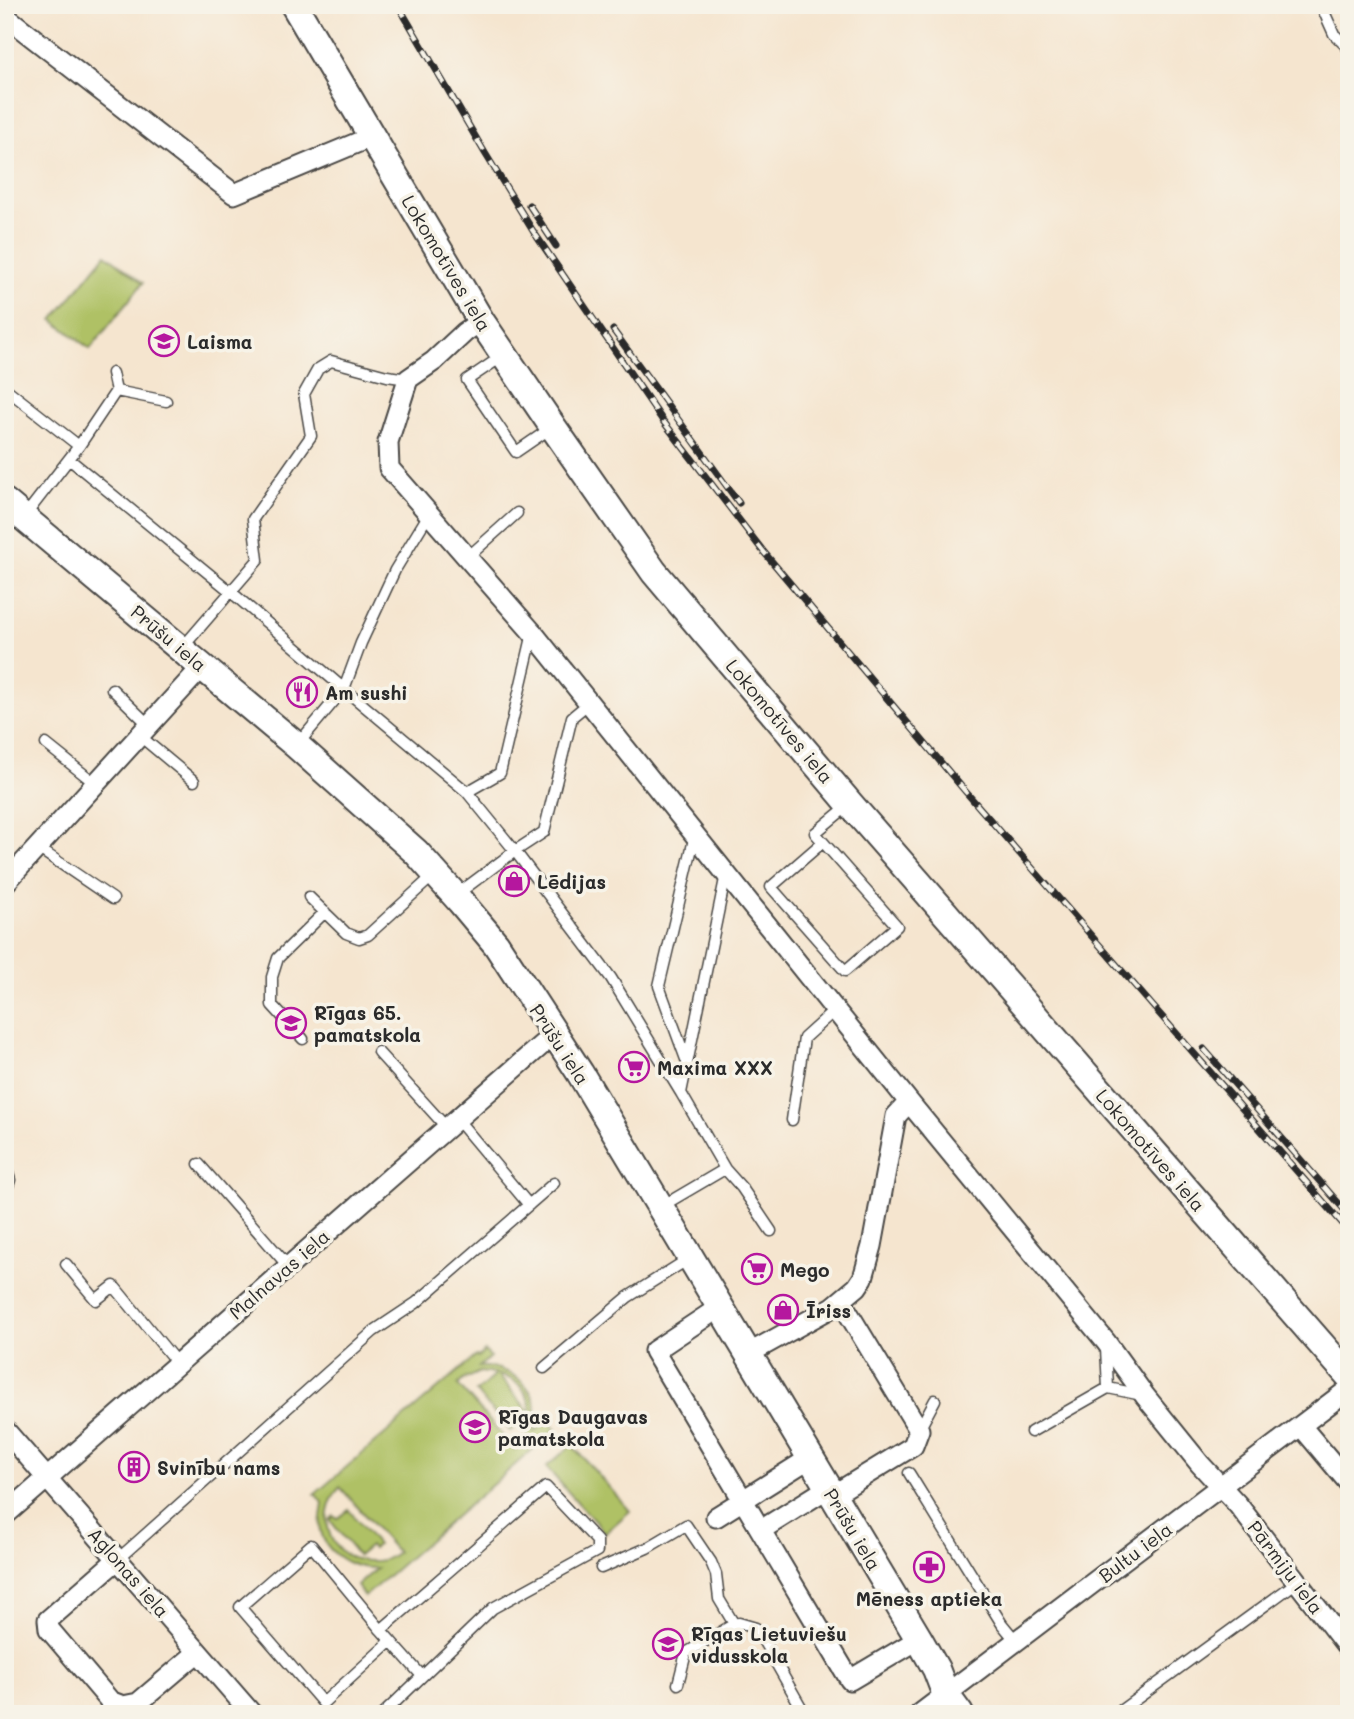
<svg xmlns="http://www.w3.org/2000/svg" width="1354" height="1719" viewBox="0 0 1354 1719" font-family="Mali,sans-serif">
	<rect width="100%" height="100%" fill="#f7f3e8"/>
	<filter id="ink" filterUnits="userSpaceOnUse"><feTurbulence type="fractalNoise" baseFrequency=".0143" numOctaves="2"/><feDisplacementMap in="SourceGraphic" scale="14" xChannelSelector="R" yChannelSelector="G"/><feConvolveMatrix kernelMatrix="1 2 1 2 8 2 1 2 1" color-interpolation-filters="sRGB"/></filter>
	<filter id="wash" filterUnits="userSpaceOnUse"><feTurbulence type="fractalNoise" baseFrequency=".00686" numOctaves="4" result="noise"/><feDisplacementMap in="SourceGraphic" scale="28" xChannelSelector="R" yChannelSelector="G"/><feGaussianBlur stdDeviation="1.57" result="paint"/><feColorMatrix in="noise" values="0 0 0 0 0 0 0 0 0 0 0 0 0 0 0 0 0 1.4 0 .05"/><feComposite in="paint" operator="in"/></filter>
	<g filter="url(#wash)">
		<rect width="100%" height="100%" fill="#f5e5cf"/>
		<path fill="#afc165" stroke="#6d7648" stroke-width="2" fill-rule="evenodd" d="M106,254l37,29 -53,66 -37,-29z
			M485,1351l5,6 -11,10c26,-2 55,16 57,43 1,8 -1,15 -2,22l14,-11 8,8 -192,168 -7,-11 20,-18c-5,0 -11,0 -16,-1 -17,-4 -37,-18 -40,-36 -2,-8 1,-19 2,-28l-8,-9 161,-138 2,1zM480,1372l16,2 -20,18 34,39 21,-17 -33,-39c37,6 43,52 17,75l-57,-65 6,-6zM340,1487l57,65c-7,7 -14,9 -25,9 -42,2 -58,-44 -32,-74z
			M572,1445l58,66 -25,22 -59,-66z
			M349,1510l28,35 -4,4 -3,-3 -12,10 -28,-36 4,-4 3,3z"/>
	</g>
	<g filter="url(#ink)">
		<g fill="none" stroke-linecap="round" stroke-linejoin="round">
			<g stroke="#494744" stroke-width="13">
				<path id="lane" d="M1321,5l13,29 15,15
					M504,355l-37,25 49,72 35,-24
					M5,388l74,58 -55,71
					M116,391l50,10
					M79,446l37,-55 -4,-18
					M69,459l161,132 114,98 -46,55
					M429,514l-34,56 -34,73 -17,46 123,103 48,59 96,127 70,115
					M468,557l49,-44
					M183,647l75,-87 -5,-41 58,-83 -7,-42 14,-25 13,-8 56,15 21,3
					M112,689l37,36
					M140,736l54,45
					M46,744l50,40
					M467,792l33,-19 33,-140
					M823,842l-52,45 74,84 52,-45 -74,-84 -8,-9 35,-29
					M38,848l75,51
					M726,874l-45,219 44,76 17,19 29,43
					M456,895l59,-44 29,-19 28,-115 17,-14
					M309,897l37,36 13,5 9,-3 67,-61
					M303,1039l-31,-34v-28l6,-19 47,-46
					M378,1052l69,76
					M687,1062l-28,-76 36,-151
					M457,1119l72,86
					M792,1120l12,-82 31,-28
					M5,1163l5,17 -5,15
					M199,1164l89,102
					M662,1206l63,-37
					M66,1264l30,36 18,-14 63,77
					M544,1368l84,-71 62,-39
					M1108,1388l34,7
					M919,1430l16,-30
					M1031,1432l77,-44 -2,-40
					M909,1473l93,151 14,17
					M118,1559l256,-228 42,-28 138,-120
					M601,1568l46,-20 39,-23 25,37 5,12 3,25 15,25
					M381,1630l165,-143 51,54v10l-104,57 -110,106
					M391,1641l-68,62 -83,-96 71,-62 70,85 41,46
					M678,1684l8,-31 48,-29 5,-1 17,5 49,86
					M1116,1714l181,-132"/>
			</g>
			<g stroke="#494744" stroke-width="23">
				<path id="street" d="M5,16l229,178 137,-57
					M481,321l-16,11 -31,29 -26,18 -20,63 1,26 144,165 376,469 197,240 39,54 55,68 38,41 111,144
					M5,883l198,-217
					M720,1307l-66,44 196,329 69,-41
					M748,1354l85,-47 24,-20 6,-9 9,-32 24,-130 13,-14
					M1301,1426l48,57
					M5,1430l247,284
					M833,1495l80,-49 6,-16 -78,-129
					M5,1515l549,-481
					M716,1517l94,-59
					M761,1530l67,-42
					M118,1559l-70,61 1,9 61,72 13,5 15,-3 60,-51
					M920,1714l429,-325"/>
			</g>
			<g stroke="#494744" stroke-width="30">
				<path id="secondary" d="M294,5l187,316 72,106 101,145 196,232 499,572
					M5,502l292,244 119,106 44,49 36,43 84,129 339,566 17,30 10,26 14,19"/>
			</g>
			<use href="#lane" stroke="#fff" stroke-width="10"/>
			<use href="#street" stroke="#fff" stroke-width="19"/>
			<use href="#secondary" stroke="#fff" stroke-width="26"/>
			<g stroke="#2b2b2b" stroke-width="7">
				<path id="rail" d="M398,5l87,148 48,78 130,190 100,130 202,240 384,440
					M529,205l27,41
					M613,330l126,173
					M1204,1049l145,166"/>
			</g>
			<use href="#rail" stroke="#f7f3e8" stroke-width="4.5" stroke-dasharray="13" stroke-linecap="butt"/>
		</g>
	</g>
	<defs>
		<g id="school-ring" transform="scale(1.575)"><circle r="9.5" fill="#f7f3e8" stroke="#b5179e" stroke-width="1.5"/><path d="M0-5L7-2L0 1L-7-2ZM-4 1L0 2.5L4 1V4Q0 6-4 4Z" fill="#b5179e"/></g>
		<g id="restaurant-ring" transform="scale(1.575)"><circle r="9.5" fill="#f7f3e8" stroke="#b5179e" stroke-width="1.5"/><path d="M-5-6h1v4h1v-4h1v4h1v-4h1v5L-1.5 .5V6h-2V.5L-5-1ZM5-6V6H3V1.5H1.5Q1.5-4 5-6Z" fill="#b5179e"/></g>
		<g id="shop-ring" transform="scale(1.575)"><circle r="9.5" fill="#f7f3e8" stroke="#b5179e" stroke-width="1.5"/><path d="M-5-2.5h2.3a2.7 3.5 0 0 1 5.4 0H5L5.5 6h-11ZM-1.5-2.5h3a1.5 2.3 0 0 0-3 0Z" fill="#b5179e"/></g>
		<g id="supermarket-ring" transform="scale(1.575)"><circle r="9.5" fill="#f7f3e8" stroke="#b5179e" stroke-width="1.5"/><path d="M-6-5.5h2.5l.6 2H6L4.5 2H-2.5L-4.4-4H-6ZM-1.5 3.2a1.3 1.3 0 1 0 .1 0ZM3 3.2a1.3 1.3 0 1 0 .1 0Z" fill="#b5179e"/></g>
		<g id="building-ring" transform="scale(1.575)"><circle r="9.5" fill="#f7f3e8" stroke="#b5179e" stroke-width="1.5"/><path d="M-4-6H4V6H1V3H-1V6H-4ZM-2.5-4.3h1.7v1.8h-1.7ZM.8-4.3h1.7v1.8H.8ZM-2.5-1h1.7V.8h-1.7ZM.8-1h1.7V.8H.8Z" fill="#b5179e"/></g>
		<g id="pharmacy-ring" transform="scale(1.575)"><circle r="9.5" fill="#f7f3e8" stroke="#b5179e" stroke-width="1.5"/><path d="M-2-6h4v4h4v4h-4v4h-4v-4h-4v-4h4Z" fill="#b5179e"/></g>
	</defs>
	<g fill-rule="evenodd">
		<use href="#school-ring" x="164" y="341"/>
		<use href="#restaurant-ring" x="302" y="692"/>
		<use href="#shop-ring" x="514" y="881"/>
		<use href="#school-ring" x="291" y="1023"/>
		<use href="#supermarket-ring" x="634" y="1067"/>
		<use href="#supermarket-ring" x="757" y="1269"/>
		<use href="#shop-ring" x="783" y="1310"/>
		<use href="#school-ring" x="475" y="1427"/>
		<use href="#building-ring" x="134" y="1467"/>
		<use href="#pharmacy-ring" x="929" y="1567"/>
		<use href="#school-ring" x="668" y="1644"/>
	</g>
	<g text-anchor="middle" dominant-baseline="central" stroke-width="7" stroke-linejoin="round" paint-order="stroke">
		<g font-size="19" fill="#2b2b2b" stroke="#f7f3e8">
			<text transform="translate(447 263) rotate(59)">Lokomotīves iela</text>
			<text transform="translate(169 638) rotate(40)">Prūšu iela</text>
			<text transform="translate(780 721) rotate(50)">Lokomotīves iela</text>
			<text transform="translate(560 1044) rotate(57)">Prūšu iela</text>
			<text transform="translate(1151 1150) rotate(49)">Lokomotīves iela</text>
			<text transform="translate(279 1274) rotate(-41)">Malnavas iela</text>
			<text transform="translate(853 1529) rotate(59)">Prūšu iela</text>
			<text transform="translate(1135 1552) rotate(-37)">Bultu iela</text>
			<text transform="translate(1286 1567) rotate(53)">Pārmiju iela</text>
			<text transform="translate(129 1572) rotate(49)">Aglonas iela</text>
		</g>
		<g font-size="19" font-weight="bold" fill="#2b2b2b" stroke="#f7f3e8" text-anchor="start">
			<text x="187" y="341">Laisma</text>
			<text x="325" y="692">Am sushi</text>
			<text x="537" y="881">Lēdijas</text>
			<text x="314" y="1012">Rīgas 65.<tspan x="314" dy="22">pamatskola</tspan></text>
			<text x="657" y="1067">Maxima XXX</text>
			<text x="780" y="1269">Mego</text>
			<text x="806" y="1310">Īriss</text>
			<text x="498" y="1416">Rīgas Daugavas<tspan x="498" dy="22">pamatskola</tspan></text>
			<text x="157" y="1467">Svinību nams</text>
			<text x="929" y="1598" text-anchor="middle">Mēness aptieka</text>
			<text x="691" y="1633">Rīgas Lietuviešu<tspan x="691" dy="22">vidusskola</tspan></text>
		</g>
	</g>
	<rect width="1354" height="1719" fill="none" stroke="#f7f3e8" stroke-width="28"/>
</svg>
